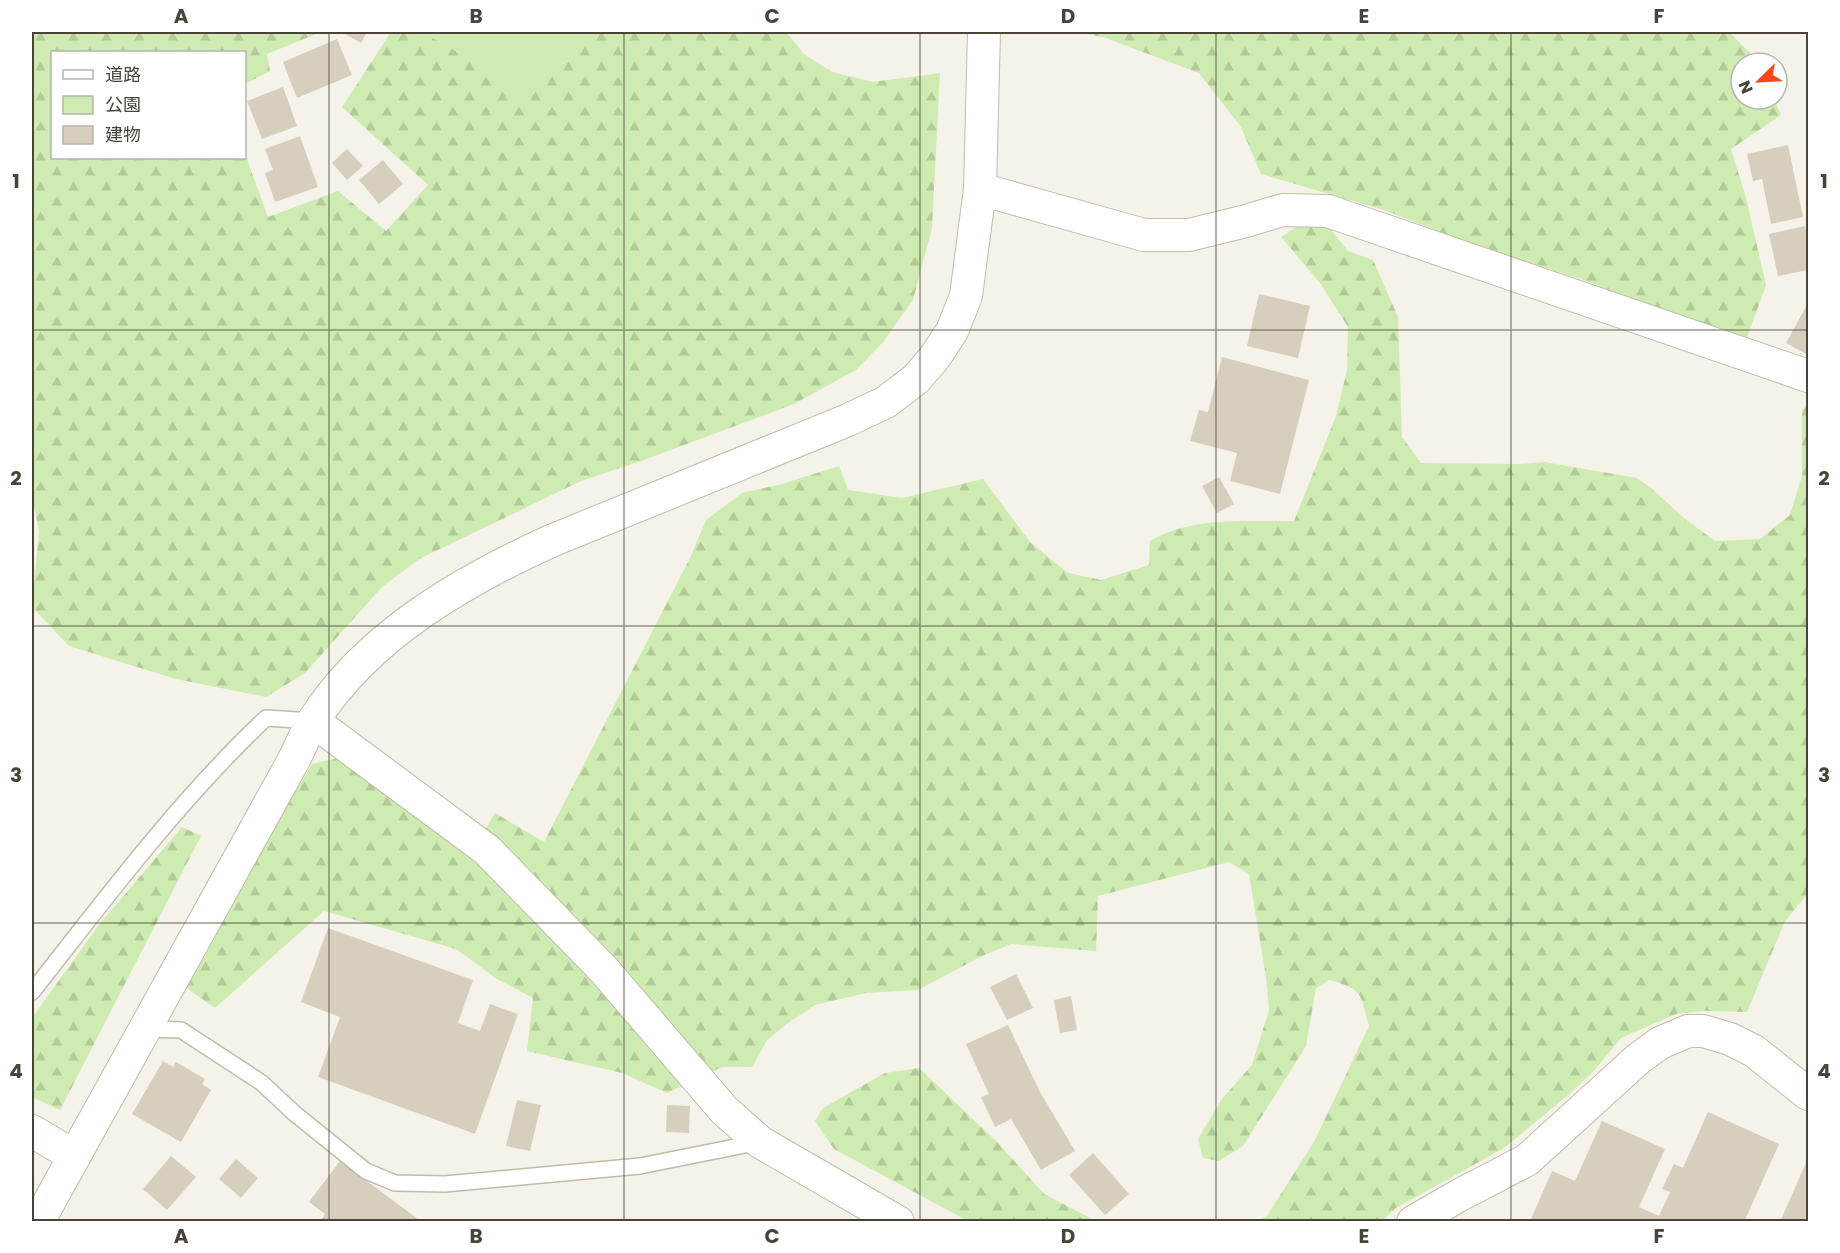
<svg xmlns="http://www.w3.org/2000/svg" width="1840" height="1253" font-family="Poppins,'Noto Sans JP',sans-serif">
<defs>
<pattern id="forest-firs" width="22" height="20" patternUnits="userSpaceOnUse" patternTransform="scale(1.5)"><rect width="22" height="20" fill="#ceebb1"/><path d="M5 1l3.5 6h-7zM16 11l3.5 6h-7z" fill="#b2cb99"/></pattern>
</defs>
<rect width="100%" height="100%" fill="#f5f2e9"/>
<path fill="#ceebb1" d="M 423,32 L 589,32 L 571,59 L 520,89 Z"/>
<g fill="url(#forest-firs)">
<path d="M 32,32 L 321,32 L 267,54 L 270,71 L 245,84 L 244,52 L 52,52 L 52,158 L 244,158 L 245,154 L 268,217 L 338,191 L 386,231 L 428,185 L 342,107 L 391,32 L 423,32 L 520,89 L 571,59 L 589,32 L 786,32 L 804,54 L 832,72 L 873,82 L 940,73 L 932,228 L 913,300 L 883,342 L 856,370 L 794,404 L 641,461 L 581,481 L 419,559 L 382,587 L 305,673 L 266,697 L 176,679 L 69,646 L 32,607 L 39,531 L 32,497 Z"/>
<path d="M 1075,32 L 1729,32 L 1754,57 L 1757,63 L 1741,63 L 1741,99 L 1774,99 L 1781,115 L 1731,149 L 1746,198 L 1766,285 L 1745,343 L 1586,281 L 1456,238 L 1384,210 L 1261,174 L 1241,127 L 1199,73 L 1103,37 Z"/>
<path d="M 1301,224 L 1328,226 L 1348,251 L 1373,260 L 1398,317 L 1402,437 L 1421,463 L 1520,464 L 1544,462 L 1637,478 L 1651,488 L 1685,519 L 1715,541 L 1760,539 L 1790,515 L 1802,476 L 1802,410 L 1808,405 L 1808,893 L 1785,921 L 1747,1012 L 1705,1011 L 1676,1014 L 1621,1038 L 1594,1071 L 1566,1097 L 1504,1148 L 1396,1208 L 1382,1221 L 1257,1221 L 1267,1216 L 1315,1140 L 1369,1026 C 1360,994 1364,989 1329,980 L 1316,988 L 1306,1046 L 1243,1146 L 1219,1161 L 1203,1158 L 1198,1139 L 1222,1099 L 1252,1065 L 1269,1010 L 1266,977 L 1249,874 L 1229,862 L 1098,896 L 1096,951 L 1011,944 L 982,956 L 918,990 L 866,993 L 815,1005 L 788,1023 L 767,1040 L 752,1067 L 722,1067 L 667,1093 L 622,1073 L 527,1051 L 533,998 L 497,979 L 456,949 L 324,911 L 215,1008 L 182,985 L 312,764 L 342,757 L 469,858 L 495,813 L 544,842 L 690,558 L 706,520 L 742,493 L 782,484 L 839,466 L 848,490 L 902,498 L 983,479 L 1030,542 L 1068,573 L 1101,580 L 1149,565 L 1150,541 C 1192,516 1247,522 1294,521 L 1336,416 L 1347,370 L 1348,327 L 1320,283 L 1281,237 Z"/>
<path d="M 182,827 L 201,836 L 60,1110 L 32,1097 L 32,1018 L 98,926 Z"/>
<path d="M 919,1068 L 996,1141 L 1044,1194 L 1096,1221 L 968,1221 L 834,1149 L 815,1121 L 823,1108 L 885,1073 Z"/>
</g>
<g fill="#d7cfbe">
<path d="M 344,32 L 367,32 L 361,43 L 343,33 Z"/>
<path d="M 337,39 L 352,75 L 297,98 L 283,62 Z"/>
<path d="M 283,87 L 297,126 L 262,139 L 247,101 Z"/>
<path d="M 300,136 L 318,187 L 275,202 L 265,173 L 273,170 L 265,149 Z"/>
<path d="M 1788,145 L 1803,217 L 1771,224 L 1762,179 L 1753,181 L 1747,154 Z"/>
<path d="M 347,149 L 363,166 L 347,180 L 332,163 Z"/>
<path d="M 383,160 L 403,184 L 379,204 L 359,180 Z"/>
<path d="M 1805,226 L 1808,243 L 1808,270 L 1778,276 L 1769,234 Z"/>
<path d="M 1259,294 L 1310,306 L 1298,358 L 1247,346 Z"/>
<path d="M 1808,303 L 1808,355 L 1786,343 Z"/>
<path d="M 1222,357 L 1309,380 L 1280,494 L 1230,481 L 1237,453 L 1190,441 L 1199,410 L 1208,412 Z"/>
<path d="M 1219,477 L 1234,504 L 1217,513 L 1202,486 Z"/>
<path d="M 328,928 L 473,980 L 458,1023 L 480,1031 L 490,1004 L 518,1014 L 475,1134 L 318,1077 L 340,1017 L 301,1002 Z"/>
<path d="M 1016,974 L 1033,1008 L 1007,1020 L 990,987 Z"/>
<path d="M 1071,996 L 1077,1030 L 1060,1033 L 1054,1000 Z"/>
<path d="M 1008,1025 L 1040,1092 L 1075,1151 L 1041,1170 L 1011,1119 L 995,1127 L 981,1097 L 989,1094 L 966,1044 Z"/>
<path d="M 163,1061 L 173,1067 L 176,1062 L 205,1079 L 202,1084 L 211,1090 L 181,1142 L 132,1114 Z"/>
<path d="M 517,1100 L 541,1105 L 530,1151 L 506,1146 Z"/>
<path d="M 667,1105 L 690,1106 L 689,1133 L 666,1132 Z"/>
<path d="M 1708,1112 L 1779,1144 L 1744,1222 L 1536,1222 L 1531,1219 L 1552,1171 L 1575,1181 L 1602,1121 L 1665,1149 L 1639,1207 L 1659,1216 L 1670,1192 L 1662,1189 L 1674,1164 L 1683,1168 Z"/>
<path d="M 1093,1153 L 1129,1194 L 1105,1215 L 1069,1175 Z"/>
<path d="M 171,1156 L 196,1177 L 167,1210 L 143,1189 Z"/>
<path d="M 1808,1158 L 1808,1222 L 1780,1222 Z"/>
<path d="M 236,1159 L 258,1178 L 241,1198 L 219,1179 Z"/>
<path d="M 340,1161 L 422,1222 L 320,1222 L 325,1214 L 309,1202 Z"/>
</g>
<g fill="none" stroke-linecap="round" stroke-linejoin="round">
<defs>
<g id="service">
<path d="M 32,992 C 106,898 179,800 266,718 L 313,721"/>
<path d="M 145,1029 L 181,1030 L 262,1083 L 294,1113 L 366,1171 L 395,1183 L 445,1184 L 640,1166 L 760,1142"/>
</g>
<g id="minor">
<path d="M 980,189 L 1144,235 L 1189,235 L 1242,222 L 1283,210 L 1328,211 L 1808,376"/>
<path d="M 313,721 L 487,850 L 604,970 L 724,1110 L 760,1142 L 898,1222"/>
<path d="M 32,1131 L 74,1156"/>
<path d="M 38,1222 L 291,765 C 299,751 305,734 314,720 C 367,636 463,581 551,541 L 848,420 L 886,402 L 916,379 L 935,357 L 952,331 L 966,296 L 980,189 L 984,32"/>
<path d="M 1413,1222 L 1458,1196 L 1527,1160 L 1638,1059 L 1660,1043 L 1688,1031 L 1703,1031 L 1730,1039 L 1754,1051 L 1808,1094"/>
</g>
</defs>
<use href="#service" stroke="#c1bbab" stroke-width="18"/>
<use href="#minor" stroke="#c1bbab" stroke-width="34"/>
<use href="#service" stroke="#fff" stroke-width="15"/>
<use href="#minor" stroke="#fff" stroke-width="32"/>
</g>
<path fill="none" stroke="#4a4337" stroke-width="1.5" stroke-opacity="0.55" d="M 329,32 L 329,1222M 624,32 L 624,1222M 920,32 L 920,1222M 1216,32 L 1216,1222M 1511,32 L 1511,1222M 32,330 L 1808,330M 32,626 L 1808,626M 32,923 L 1808,923"/>
<rect width="1840" height="1253" fill="none" stroke="#ffffff" stroke-width="66"/>
<rect x="51" y="51" width="195" height="108" fill="#ffffff" stroke="#b7b4af" stroke-width="1.5"/>
<rect x="63" y="70" width="30" height="9" fill="#ffffff" stroke="#b7b4af" stroke-width="1.5"/>
<text x="105" y="81" font-size="18" fill="#4a4337">道路</text>
<rect x="63" y="96" width="30" height="18" fill="#ceebb1" stroke="#b7b4af" stroke-width="1.5"/>
<text x="105" y="111" font-size="18" fill="#4a4337">公園</text>
<rect x="63" y="126" width="30" height="18" fill="#d7cfbe" stroke="#b7b4af" stroke-width="1.5"/>
<text x="105" y="141" font-size="18" fill="#4a4337">建物</text>
<g transform="translate(1759 81) rotate(246)"><circle r="28" fill="#ffffff" stroke="#b7b4af" stroke-width="1.5"/>
<path d="M0-4.5L10 22L0 15L-10 22Z" fill="#ff4616"/>
<text y="-9" font-size="16" font-weight="bold" text-anchor="middle" fill="#4a4337">N</text>
</g>
<rect x="33" y="33" width="1774" height="1187" fill="none" stroke="#4a4337" stroke-width="2"/>
<g font-size="20" text-anchor="middle" font-weight="bold" fill="#4a4337">
<text x="181" y="23">A</text>
<text x="476" y="23">B</text>
<text x="772" y="23">C</text>
<text x="1068" y="23">D</text>
<text x="1364" y="23">E</text>
<text x="1659" y="23">F</text>
<text x="16" y="188">1</text>
<text x="1824" y="188">1</text>
<text x="16" y="485">2</text>
<text x="1824" y="485">2</text>
<text x="16" y="782">3</text>
<text x="1824" y="782">3</text>
<text x="16" y="1078">4</text>
<text x="1824" y="1078">4</text>
<text x="181" y="1243">A</text>
<text x="476" y="1243">B</text>
<text x="772" y="1243">C</text>
<text x="1068" y="1243">D</text>
<text x="1364" y="1243">E</text>
<text x="1659" y="1243">F</text>
</g>
</svg>
